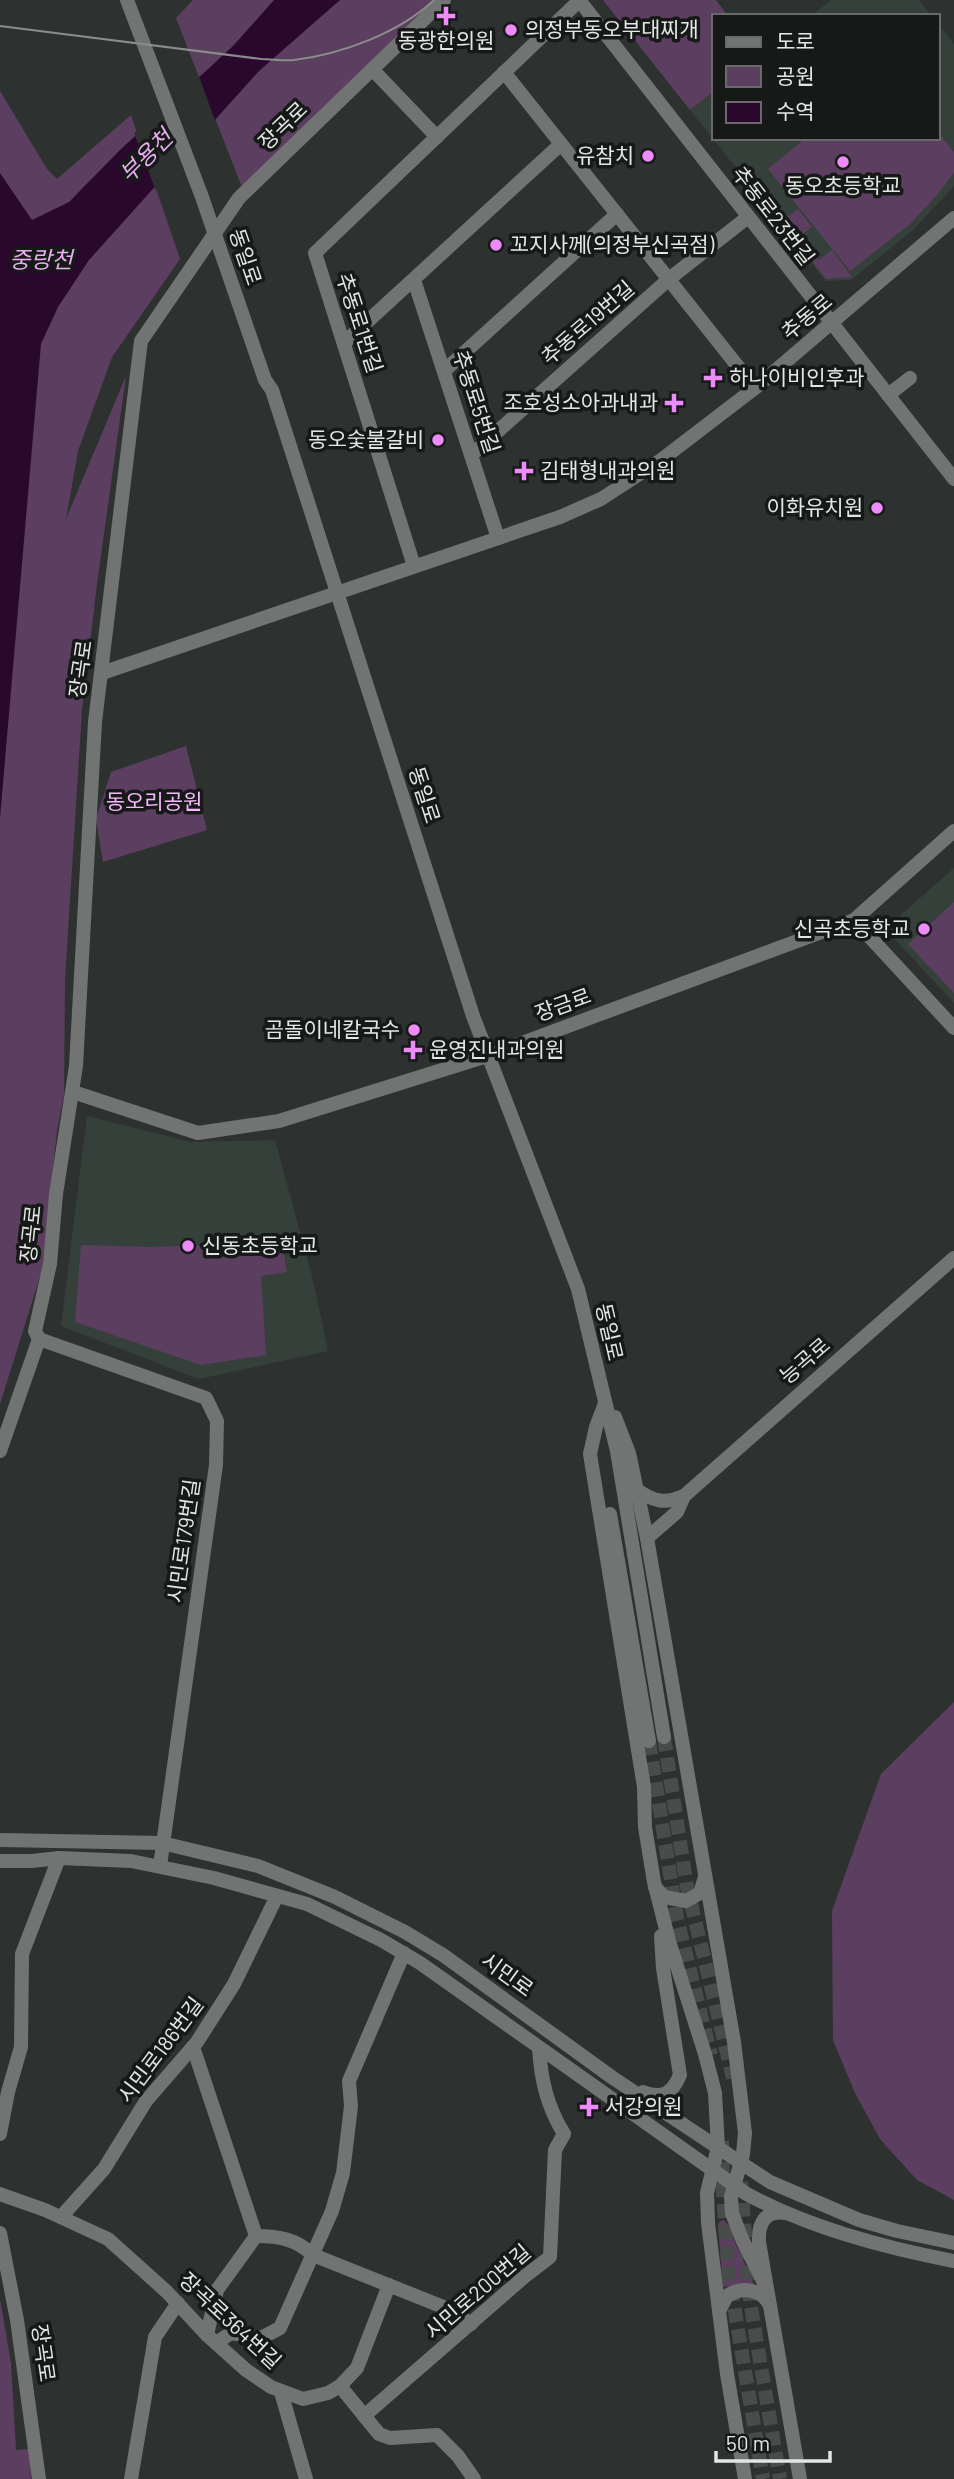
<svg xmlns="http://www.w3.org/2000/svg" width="954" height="2479" font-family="Barlow,'Noto Sans KR',sans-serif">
<rect width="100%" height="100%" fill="#2d3230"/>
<g fill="#35403a">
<path d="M 831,0 L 919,0 L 932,16 L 811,16 Z"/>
<path d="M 938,24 L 954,44 L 954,186 L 913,230 L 851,280 L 826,281 L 690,110 L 714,91 L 714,138 L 938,138 Z"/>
<path d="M 954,868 L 954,1003 L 892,936 L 894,921 Z"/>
<path d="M 87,1116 L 191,1142 L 275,1140 L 312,1276 L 328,1351 L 199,1379 L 61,1326 Z"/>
</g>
<g fill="#5c3f60">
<path d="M 193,0 L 446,0 L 245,195 L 176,18 Z"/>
<path d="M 603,0 L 716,0 L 728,16 L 714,16 L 714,91 L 690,110 Z"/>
<path d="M 0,91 L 47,169 L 57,179 L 131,115 L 180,259 L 112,357 L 78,451 L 66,519 L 126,376 L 97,584 L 82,710 L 65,979 L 64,1095 L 57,1130 L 43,1267 L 0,1404 Z"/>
<path d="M 938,132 L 954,152 L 954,173 L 937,195 L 909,225 L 850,271 L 768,169 L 806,138 L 938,138 Z"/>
<path d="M 798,209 L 812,227 L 800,236 L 819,260 L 832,250 L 852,277 L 826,279 L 781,222 Z"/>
<path d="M 186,746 L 207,830 L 103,862 L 96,819 L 111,772 Z"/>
<path d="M 954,902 L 954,993 L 908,944 Z"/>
<path d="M 282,1242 L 287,1272 L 261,1276 L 266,1355 L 201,1365 L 75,1322 L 81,1245 L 152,1247 Z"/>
<path d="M 954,1702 L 954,2200 L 917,2180 L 880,2139 L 855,2093 L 833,2040 L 832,1911 L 881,1774 Z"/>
<path d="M 722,2220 L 726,2222 L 754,2284 L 725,2287 L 723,2286 L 718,2224 Z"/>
<path d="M 0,2299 L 11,2363 L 16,2450 L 29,2449 L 31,2479 L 0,2479 Z"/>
</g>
<path fill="#2a082e" d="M 274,0 L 340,0 L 259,71 L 89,260 L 58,307 L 41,344 L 0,818 L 0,173 L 32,220 L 69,202 L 120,150 L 233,46 Z"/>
<path fill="#2d3230" d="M 198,74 L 216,123 L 156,191 L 134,133 Z"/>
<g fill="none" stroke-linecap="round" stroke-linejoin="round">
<g stroke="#484d4b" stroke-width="14" stroke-dasharray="14 7" stroke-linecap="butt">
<path d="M 664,1737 L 687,1887 L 733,2078"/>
<path d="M 649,1741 L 677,1918 L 711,2055"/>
<path d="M 722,2141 L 723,2192 L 729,2276 L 763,2479"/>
<path d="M 741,2182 L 750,2301 L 780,2479"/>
</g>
<g stroke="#717472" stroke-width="14">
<path d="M 579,0 L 954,479"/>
<path d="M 372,69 L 437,137"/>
<path d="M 504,72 L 755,388"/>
<path d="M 414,280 L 498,538"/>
<path d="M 344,343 L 561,144"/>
<path d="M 444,371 L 617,214"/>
<path d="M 888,395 L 910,378"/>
<path d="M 471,455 L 669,279 L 748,217"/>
<path d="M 414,566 L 315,253 L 579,1"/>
<path d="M 102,673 L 560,517 L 601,499 L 661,460 L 755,388 L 954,218"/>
<path d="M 854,920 L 954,1028"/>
<path d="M 73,1092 L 198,1133 L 279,1121 L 487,1056 L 854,920 L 954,831"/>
<path d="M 39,1339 L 206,1398 L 217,1421 L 216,1465 L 160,1866"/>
<path d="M 0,1451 L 39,1339 L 35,1331 L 50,1264 L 56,1194 L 76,1066 L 95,722 L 141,341 L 239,198 L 444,0"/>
<path d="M 684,1496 L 954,1258"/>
<path d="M 193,2047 L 256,2236 L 217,2290 L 207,2335"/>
<path d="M 0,2134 L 8,2092 L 21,2047 L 22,1954 L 59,1858"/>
<path d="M 0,2194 L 45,2210 L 108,2239 L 167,2292 L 207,2335 L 246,2370 L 271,2387 L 303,2399 L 328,2393 L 340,2386 L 357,2368 L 389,2285"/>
<path d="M 61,2217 L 104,2169 L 146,2101 L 197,2042 L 234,1984 L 277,1896"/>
<path d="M 0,2233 L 17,2320 L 39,2479"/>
<path d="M 256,2236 C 279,2236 296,2239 313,2255 L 446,2308 L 471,2324"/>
<path d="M 216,2343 L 231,2333 L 261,2338 L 280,2328 L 332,2211 L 343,2173 L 351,2106 L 349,2081 L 404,1953"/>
<path d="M 340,2386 L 379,2434 L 390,2438 L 437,2435 L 458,2456 L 474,2479"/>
<path d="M 281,2392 L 306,2479"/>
<path d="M 364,2416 L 524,2277 L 550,2257 L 555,2150 L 564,2134 C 547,2106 541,2080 539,2048"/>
<path d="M 131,2479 L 155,2337 L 178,2303"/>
</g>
<g stroke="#717472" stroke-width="14">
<path d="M 127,0 L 202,197 L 265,380 L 272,390 L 473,1016 L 578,1289 L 617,1451 L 664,1737"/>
<path d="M 604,1406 L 596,1427 L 590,1454 L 644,1787 L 645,1827 L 654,1882 L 669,1941 L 705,2054 L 715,2093 L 718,2147 L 707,2193 L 708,2223 L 727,2374 L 745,2479"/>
<path d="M 615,1417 L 629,1453 L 647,1538 L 734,2042 L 745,2133 L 743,2154 L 731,2197 L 732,2213 L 742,2239 L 767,2289"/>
<path d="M 637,1490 C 655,1502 665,1504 684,1496"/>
<path d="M 610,1514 L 649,1741"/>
<path d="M 647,1538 L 677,1512 L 684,1496"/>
<path d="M 0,1840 L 162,1843 L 258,1866 L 335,1897 L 405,1932 L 443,1955 L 613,2078 L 770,2182 L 859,2220 L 897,2231 L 954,2243"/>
<path d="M 0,1861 L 32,1861 L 59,1858 L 131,1861 L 214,1878 L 307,1904 L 381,1940 L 420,1963 L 745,2193 C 807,2227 885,2248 954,2261"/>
<path d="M 655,1887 L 664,1897 L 686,1901 L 700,1893 L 705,1877"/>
<path d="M 643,2092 C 662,2099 672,2094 680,2075 L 663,1968 L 661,1936"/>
<path d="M 786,2213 C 765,2210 758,2223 759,2242 L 800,2479"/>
<path d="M 719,2311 L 727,2296 C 742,2286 761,2289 769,2304"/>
</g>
<path stroke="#898d8b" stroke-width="2" d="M 0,26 L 261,59 C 272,59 283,61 294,60 C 342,54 399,33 434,0"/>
</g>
<g fill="#ed8cf9" stroke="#171918" stroke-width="2.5">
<path d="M442.5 5.5h7v7h7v7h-7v7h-7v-7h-7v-7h7z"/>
<circle cx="511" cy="30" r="7"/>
<circle cx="648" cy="156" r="7"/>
<circle cx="843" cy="162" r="7"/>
<circle cx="496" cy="245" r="7"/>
<path d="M709.5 367.5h7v7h7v7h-7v7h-7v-7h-7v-7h7z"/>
<path d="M670.5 392.5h7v7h7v7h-7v7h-7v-7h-7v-7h7z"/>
<circle cx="438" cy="440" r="7"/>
<path d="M520.5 460.5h7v7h7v7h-7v7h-7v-7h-7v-7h7z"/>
<circle cx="877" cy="508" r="7"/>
<circle cx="924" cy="929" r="7"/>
<circle cx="414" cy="1030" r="7"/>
<path d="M409.5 1039.5h7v7h7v7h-7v7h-7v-7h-7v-7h7z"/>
<circle cx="188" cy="1246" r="7"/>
<path d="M585.5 2096.5h7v7h7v7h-7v7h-7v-7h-7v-7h7z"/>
</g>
<g text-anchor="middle" stroke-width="7" stroke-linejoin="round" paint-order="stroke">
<g font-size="21" fill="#e2e6e4" stroke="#171918" text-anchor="start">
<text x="525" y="37">의정부동오부대찌개</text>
<text x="446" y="48" text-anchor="middle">동광한의원</text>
<text x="634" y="163" text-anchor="end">유참치</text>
<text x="843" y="193" text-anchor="middle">동오초등학교</text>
<text x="510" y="252">꼬지사께(의정부신곡점)</text>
<text x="729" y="385">하나이비인후과</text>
<text x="658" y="410" text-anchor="end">조호성소아과내과</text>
<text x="424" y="447" text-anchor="end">동오숯불갈비</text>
<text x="540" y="478">김태형내과의원</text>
<text x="863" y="515" text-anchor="end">이화유치원</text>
<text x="910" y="936" text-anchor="end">신곡초등학교</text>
<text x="400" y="1037" text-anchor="end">곰돌이네칼국수</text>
<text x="429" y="1057">윤영진내과의원</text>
<text x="202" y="1253">신동초등학교</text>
<text x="605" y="2114">서강의원</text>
</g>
<g font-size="21" fill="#e2e6e4" stroke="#171918">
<text transform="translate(283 126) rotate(-44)" y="7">장곡로</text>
<text transform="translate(773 216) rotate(52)" y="7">추동로23번길</text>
<text transform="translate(245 257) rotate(71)" y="7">동일로</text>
<text transform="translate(807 317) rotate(-40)" y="7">추동로</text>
<text transform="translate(359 323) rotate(72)" y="7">추동로1번길</text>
<text transform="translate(588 323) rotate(-41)" y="7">추동로19번길</text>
<text transform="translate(476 402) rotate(72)" y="7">추동로5번길</text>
<text transform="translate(81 669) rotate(-82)" y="7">장곡로</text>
<text transform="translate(424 795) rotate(72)" y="7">동일로</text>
<text transform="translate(563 1005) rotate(-20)" y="7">장금로</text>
<text transform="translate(31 1234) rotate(-84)" y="7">장곡로</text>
<text transform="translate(609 1332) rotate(77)" y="7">동일로</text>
<text transform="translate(805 1361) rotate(-41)" y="7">능곡로</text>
<text transform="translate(184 1541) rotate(-82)" y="7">시민로179번길</text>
<text transform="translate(507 1975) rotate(36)" y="7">시민로</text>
<text transform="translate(161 2050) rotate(-53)" y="7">시민로186번길</text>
<text transform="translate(478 2292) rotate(-41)" y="7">시민로200번길</text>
<text transform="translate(230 2321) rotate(43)" y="7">장곡로364번길</text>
<text transform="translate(43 2353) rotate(82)" y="7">장곡로</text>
</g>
<g font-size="21" fill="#f4b9fb" stroke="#171918">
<text x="154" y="809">동오리공원</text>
</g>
<g font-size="23" font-style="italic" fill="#e8adef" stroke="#171918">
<text transform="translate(146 156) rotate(-45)" y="8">부용천</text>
<text x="41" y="268">중랑천</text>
</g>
</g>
<rect x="712" y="14" width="228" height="126" fill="#171918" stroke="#686b6a" stroke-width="2"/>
<rect x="726" y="37" width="35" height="10" fill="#717472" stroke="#686b6a" stroke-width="2"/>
<text x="776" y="49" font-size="21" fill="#e2e6e4">도로</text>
<rect x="726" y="66" width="35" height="21" fill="#5c3f60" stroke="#686b6a" stroke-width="2"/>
<text x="776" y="84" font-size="21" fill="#e2e6e4">공원</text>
<rect x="726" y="102" width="35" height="21" fill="#2a082e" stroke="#686b6a" stroke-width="2"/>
<text x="776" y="119" font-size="21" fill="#e2e6e4">수역</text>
<path d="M716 2451v10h114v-10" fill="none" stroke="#e2e6e4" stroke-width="3.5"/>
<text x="726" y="2451" font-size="21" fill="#e2e6e4" stroke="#171918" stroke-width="5" paint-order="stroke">50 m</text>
</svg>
